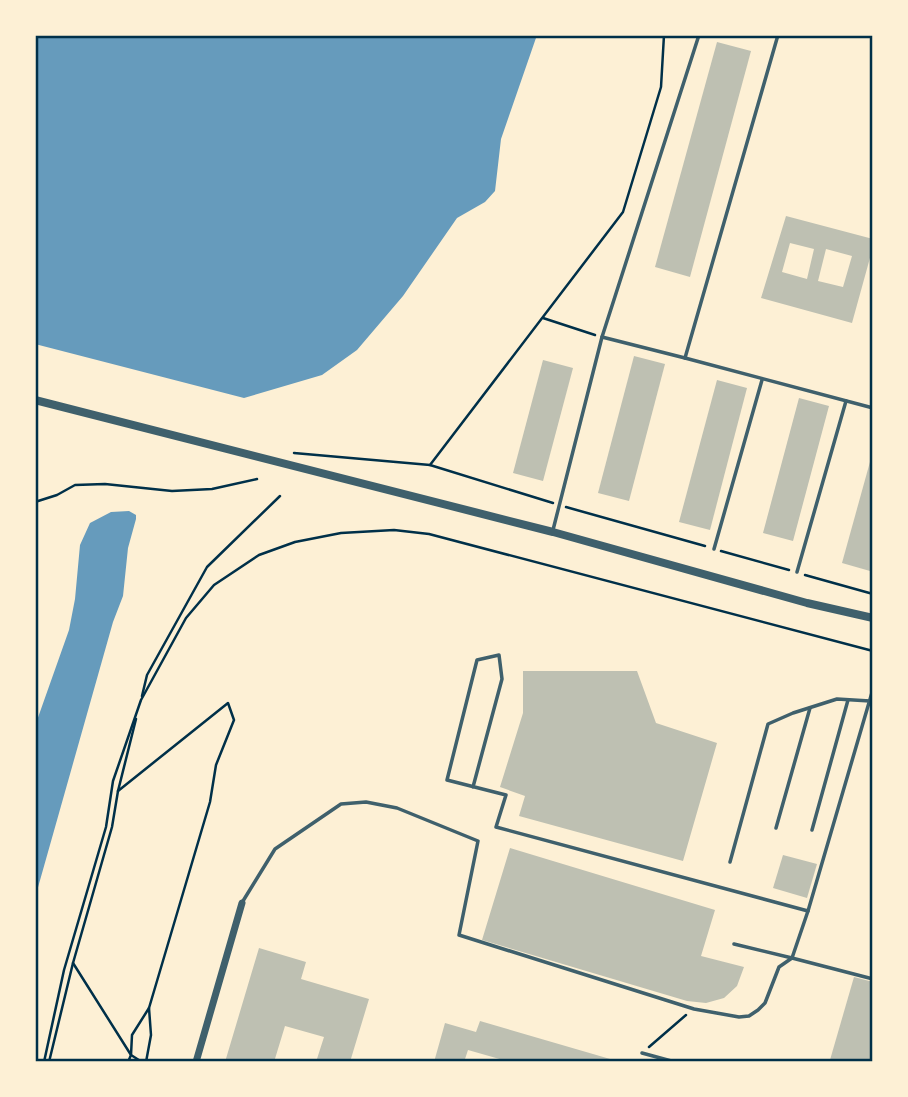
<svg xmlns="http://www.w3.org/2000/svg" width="908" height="1097" font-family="'Open Sans',sans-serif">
<rect width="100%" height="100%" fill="#fdf0d5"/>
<g fill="#669bbc">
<path d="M 35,35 L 537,35 L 501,139 L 495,191 L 485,202 L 457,218 L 403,296 L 357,350 L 322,375 L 244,398 L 35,344 Z"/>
<path d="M 129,511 L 136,515 L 136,519 L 128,548 L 123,596 L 113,622 L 35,898 L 35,726 L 69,630 L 75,599 L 80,545 L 90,523 L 111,512 Z"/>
</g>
<g fill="#bec0b2" fill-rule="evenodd">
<path d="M 717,42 L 751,51 L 690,277 L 655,267 Z"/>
<path d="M 786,216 L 873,239 L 873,247 L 852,323 L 761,298 ZM 790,243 L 814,249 L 807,279 L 782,272 ZM 826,249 L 852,256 L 843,287 L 818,281 Z"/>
<path d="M 634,356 L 665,364 L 629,501 L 598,493 Z"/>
<path d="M 543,360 L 573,368 L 543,481 L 513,473 Z"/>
<path d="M 717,380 L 747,388 L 710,530 L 679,522 Z"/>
<path d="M 799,398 L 829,406 L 793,541 L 763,533 Z"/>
<path d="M 873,451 L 873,559 L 870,571 L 842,563 Z"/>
<path d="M 523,671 L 637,671 L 656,723 L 717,743 L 683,861 L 519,816 L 525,796 L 500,787 L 523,713 Z"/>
<path d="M 510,848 L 715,910 L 701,956 L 744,967 L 737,986 L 724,998 L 706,1003 L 687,1001 L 482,940 Z"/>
<path d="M 783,855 L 817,864 L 807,898 L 773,888 Z"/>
<path d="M 259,948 L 306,962 L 301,979 L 369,999 L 350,1062 L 316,1062 L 324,1037 L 285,1026 L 274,1062 L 225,1062 Z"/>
<path d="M 854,977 L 873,982 L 873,1062 L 830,1060 Z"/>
<path d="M 480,1021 L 617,1061 L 617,1062 L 510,1062 L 468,1050 L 464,1062 L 434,1062 L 445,1023 L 476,1032 Z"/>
</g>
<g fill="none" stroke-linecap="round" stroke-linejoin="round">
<g stroke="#003049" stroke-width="2.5">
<path d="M 543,318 L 595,335"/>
<path d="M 294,453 L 430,465 L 553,503"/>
<path d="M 430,465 L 623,212 L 661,87 L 664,35"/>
<path d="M 35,502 L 57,495 L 75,485 L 105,484 L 172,491 L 212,489 L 257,479"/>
<path d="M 566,507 L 705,546"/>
<path d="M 721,551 L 789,570"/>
<path d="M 805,575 L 873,594"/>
<path d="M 142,696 L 147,675 L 207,567 L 280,496"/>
<path d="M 118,791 L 228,703 L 234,720 L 216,765 L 210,802 L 149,1008 L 132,1035 L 131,1055 L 142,1062"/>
<path d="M 73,963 L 131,1055 L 128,1062"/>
<path d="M 649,1047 L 686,1015"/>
<path d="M 44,1062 L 64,970 L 106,827 L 113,781 L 141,700 L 186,618 L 214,585 L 259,555 L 295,542 L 341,533 L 394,530 L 429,534 L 873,651"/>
<path d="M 49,1062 L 73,963 L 112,827 L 118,791 L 136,719"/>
<path d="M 146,1062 L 151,1035 L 149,1008"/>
</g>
<g stroke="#3f606c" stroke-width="3.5">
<path d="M 778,35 L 685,358 L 873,408"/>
<path d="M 602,337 L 685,358"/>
<path d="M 553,530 L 602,337 L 699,35"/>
<path d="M 714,549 L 762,380"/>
<path d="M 797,572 L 846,401"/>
<path d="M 473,787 L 502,679 L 499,655 L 477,660 L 447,780 L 506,795 L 496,827 L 808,911 L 873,689"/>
<path d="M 776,828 L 810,708"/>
<path d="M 812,830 L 848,700"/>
<path d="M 730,862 L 768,724 L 793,713 L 837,699 L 870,701"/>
<path d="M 243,901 L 275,849 L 341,804 L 366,802 L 397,808 L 478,841 L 459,935 L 694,1009 L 739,1017 L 749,1016 L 758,1010 L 765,1003 L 779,967 L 792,958 L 873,979"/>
<path d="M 734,944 L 792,958 L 808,911"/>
<path d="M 642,1053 L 675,1062"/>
</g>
<path stroke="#3f606c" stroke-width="7" d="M 196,1062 L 242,903"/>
<path stroke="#3f606c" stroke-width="8" d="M 35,400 L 553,532 L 807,603 L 873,618"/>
</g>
<rect width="908" height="1097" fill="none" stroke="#fdf0d5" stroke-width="74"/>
<rect x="37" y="37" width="834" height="1023" fill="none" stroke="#003049" stroke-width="2.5"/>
</svg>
